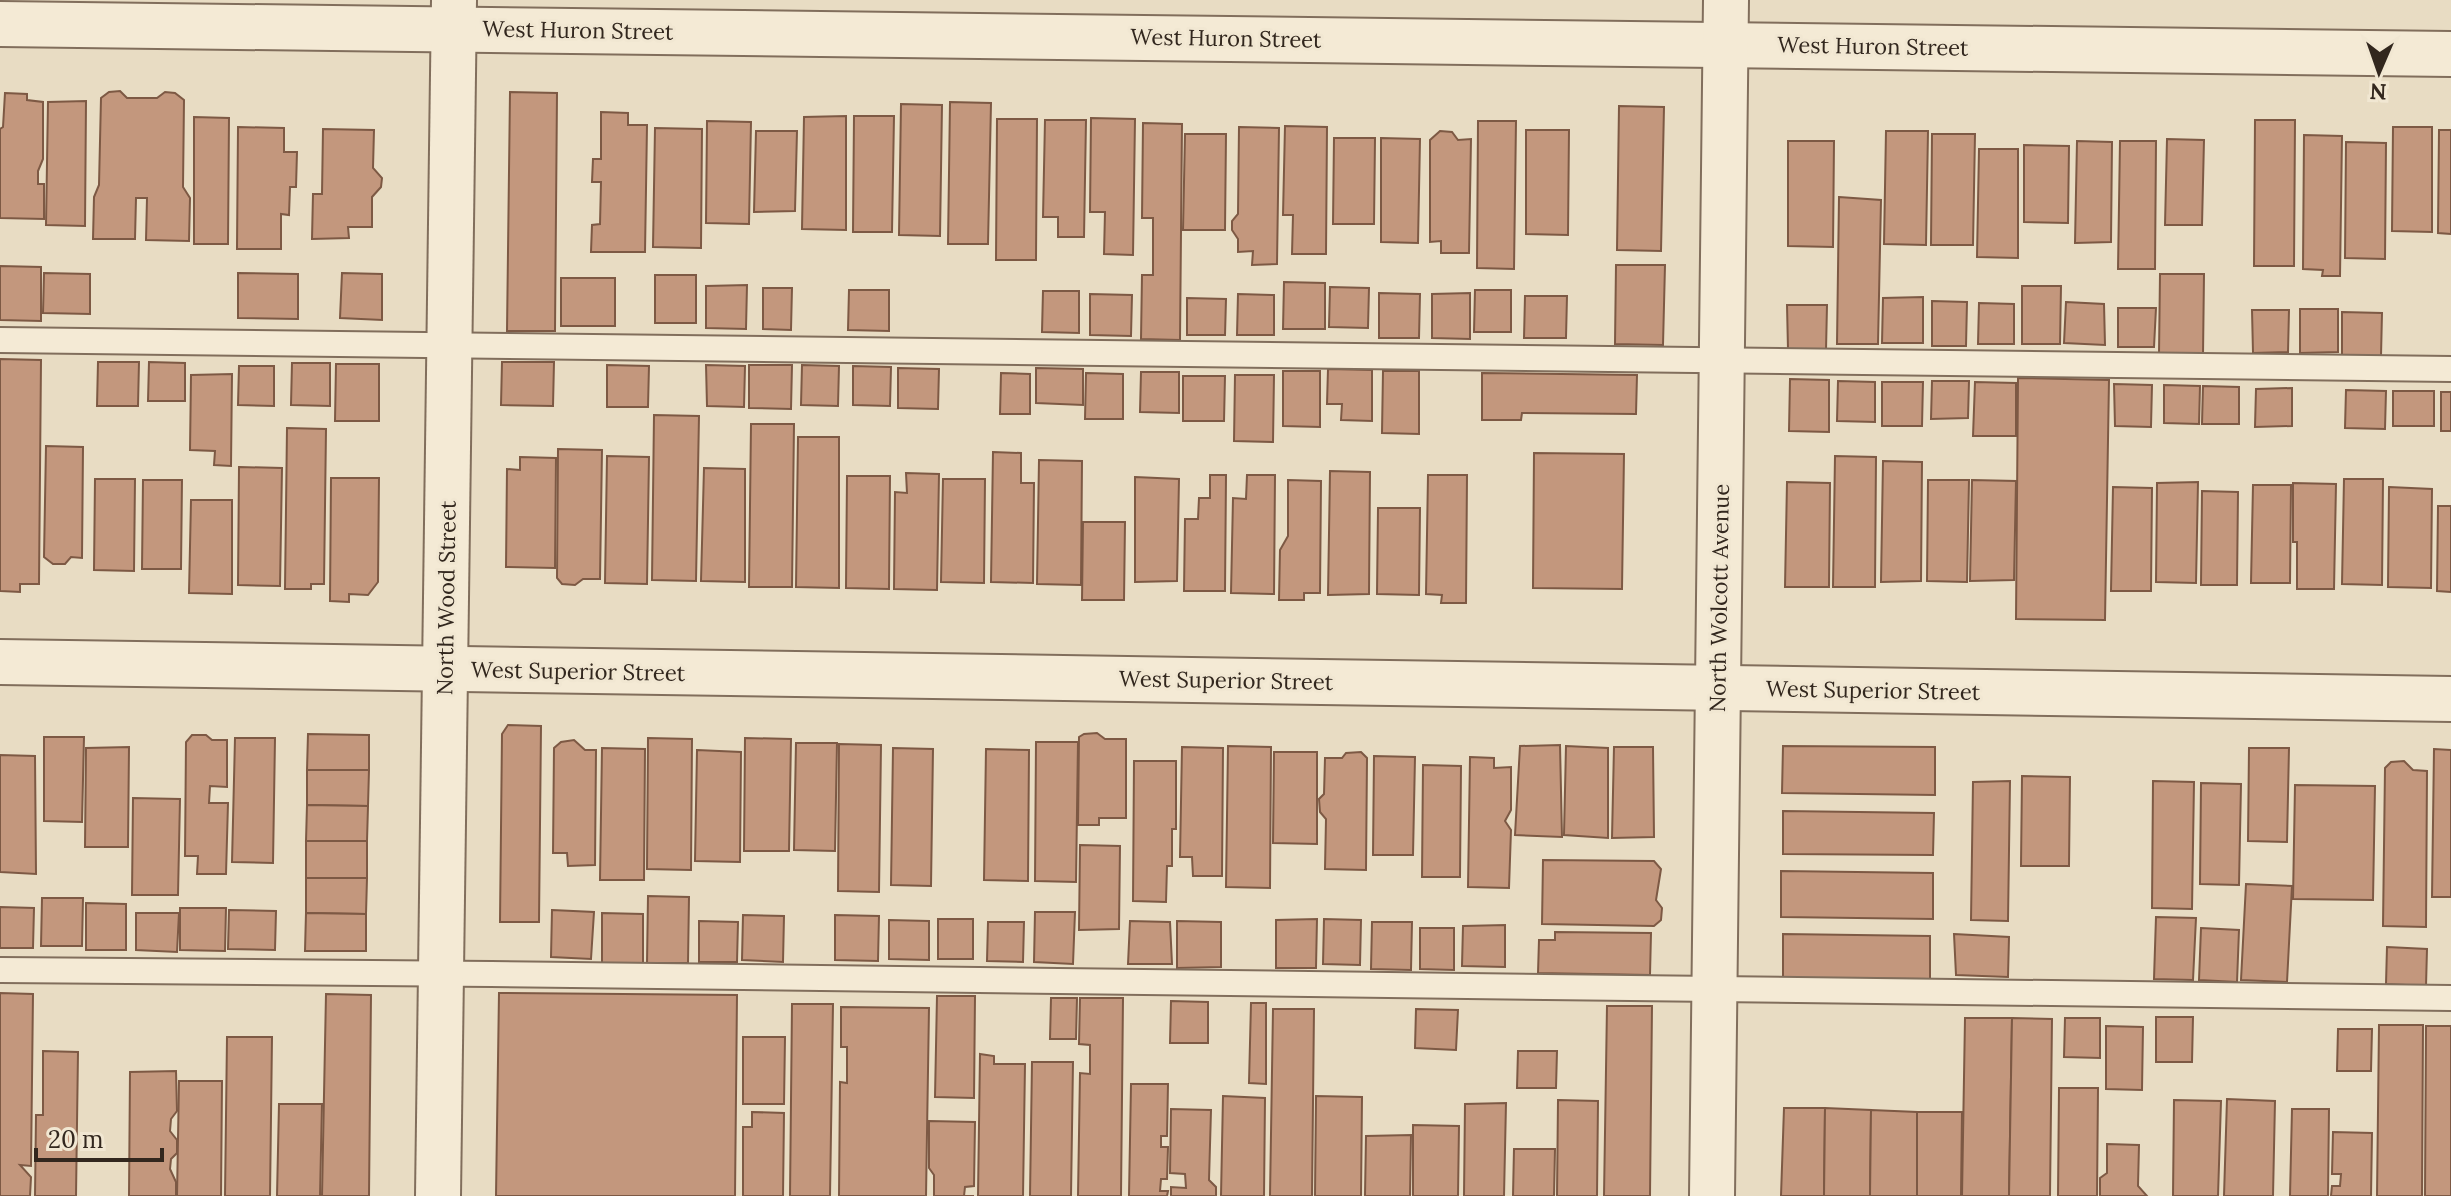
<svg xmlns="http://www.w3.org/2000/svg" width="2451" height="1196" font-family="Lora,serif">
<rect width="100%" height="100%" fill="#e8dcc3"/>
<g fill="#c3977d" stroke="#7d5944" stroke-width="2">
<path d="M 120,91 L 127,98 L 157,98 L 165,92 L 175,93 L 184,100 L 183,187 L 190,198 L 189,241 L 146,240 L 147,198 L 136,198 L 135,239 L 93,239 L 94,197 L 99,185 L 101,98 L 109,92 Z"/>
<path d="M 510,92 L 557,93 L 555,331 L 507,331 Z"/>
<path d="M 5,93 L 27,94 L 27,100 L 43,102 L 43,159 L 38,171 L 38,184 L 44,184 L 44,219 L 0,218 L 0,129 L 3,127 Z"/>
<path d="M 86,101 L 85,226 L 46,225 L 48,102 Z"/>
<path d="M 950,102 L 991,103 L 988,244 L 948,244 Z"/>
<path d="M 901,104 L 942,105 L 940,236 L 899,235 Z"/>
<path d="M 1619,106 L 1664,107 L 1661,251 L 1617,250 Z"/>
<path d="M 601,112 L 628,113 L 628,125 L 647,125 L 645,252 L 591,252 L 592,225 L 600,224 L 601,182 L 592,182 L 593,159 L 601,159 Z"/>
<path d="M 846,116 L 846,230 L 802,229 L 804,117 Z"/>
<path d="M 854,116 L 894,116 L 892,232 L 853,232 Z"/>
<path d="M 194,117 L 229,118 L 228,244 L 194,244 Z"/>
<path d="M 1091,118 L 1135,119 L 1133,255 L 1104,254 L 1105,212 L 1090,212 Z"/>
<path d="M 997,119 L 1037,119 L 1036,260 L 996,260 Z"/>
<path d="M 1045,120 L 1086,120 L 1084,237 L 1058,237 L 1058,217 L 1043,217 Z"/>
<path d="M 2255,120 L 2295,120 L 2294,266 L 2254,266 Z"/>
<path d="M 707,121 L 751,122 L 749,224 L 706,223 Z"/>
<path d="M 1478,121 L 1516,121 L 1514,269 L 1477,268 Z"/>
<path d="M 1143,123 L 1182,124 L 1180,340 L 1141,339 L 1142,275 L 1153,275 L 1153,218 L 1142,218 Z"/>
<path d="M 1285,126 L 1327,127 L 1326,254 L 1292,254 L 1293,215 L 1283,215 Z"/>
<path d="M 238,127 L 284,128 L 284,152 L 297,152 L 296,187 L 290,187 L 289,215 L 281,214 L 281,249 L 237,249 Z"/>
<path d="M 1239,127 L 1279,128 L 1277,264 L 1252,265 L 1253,251 L 1238,252 L 1238,239 L 1232,230 L 1232,221 L 1238,214 Z"/>
<path d="M 2393,127 L 2432,127 L 2432,232 L 2392,231 Z"/>
<path d="M 655,128 L 702,129 L 701,248 L 653,247 Z"/>
<path d="M 323,129 L 374,130 L 373,168 L 382,178 L 381,187 L 372,197 L 372,227 L 348,227 L 349,238 L 312,239 L 313,194 L 322,194 Z"/>
<path d="M 1526,130 L 1569,130 L 1568,235 L 1526,234 Z"/>
<path d="M 2439,130 L 2451,130 L 2451,234 L 2438,233 Z"/>
<path d="M 756,131 L 797,131 L 795,211 L 754,212 Z"/>
<path d="M 1440,131 L 1452,132 L 1458,140 L 1471,139 L 1469,253 L 1441,253 L 1441,241 L 1430,242 L 1430,140 Z"/>
<path d="M 1886,131 L 1928,131 L 1926,245 L 1884,244 Z"/>
<path d="M 1185,134 L 1226,134 L 1225,230 L 1183,230 Z"/>
<path d="M 1932,134 L 1975,134 L 1973,245 L 1931,245 Z"/>
<path d="M 2304,135 L 2342,136 L 2340,276 L 2322,276 L 2323,270 L 2303,269 Z"/>
<path d="M 1334,138 L 1375,138 L 1374,224 L 1333,224 Z"/>
<path d="M 1381,138 L 1420,139 L 1418,243 L 1381,242 Z"/>
<path d="M 2167,139 L 2204,140 L 2202,225 L 2165,225 Z"/>
<path d="M 1788,141 L 1834,141 L 1833,247 L 1788,246 Z"/>
<path d="M 2077,141 L 2112,142 L 2111,242 L 2075,243 Z"/>
<path d="M 2120,141 L 2156,141 L 2155,269 L 2118,269 Z"/>
<path d="M 2346,142 L 2386,143 L 2385,259 L 2345,258 Z"/>
<path d="M 2024,145 L 2069,146 L 2068,223 L 2024,222 Z"/>
<path d="M 1979,149 L 2018,149 L 2018,258 L 1977,257 Z"/>
<path d="M 1839,197 L 1881,200 L 1878,344 L 1837,344 Z"/>
<path d="M 1616,265 L 1665,265 L 1663,345 L 1615,344 Z"/>
<path d="M 0,266 L 41,267 L 41,321 L 0,320 Z"/>
<path d="M 44,273 L 90,274 L 90,314 L 43,313 Z"/>
<path d="M 238,273 L 298,274 L 298,319 L 238,318 Z"/>
<path d="M 342,273 L 382,274 L 382,320 L 340,318 Z"/>
<path d="M 2160,274 L 2204,274 L 2203,355 L 2159,354 Z"/>
<rect x="655" y="275" width="41" height="48"/>
<rect x="561" y="278" width="54" height="48"/>
<path d="M 1284,282 L 1325,283 L 1325,329 L 1283,329 Z"/>
<path d="M 747,285 L 746,329 L 706,328 L 706,286 Z"/>
<path d="M 2022,286 L 2061,286 L 2060,344 L 2022,344 Z"/>
<path d="M 1330,287 L 1369,288 L 1368,328 L 1329,327 Z"/>
<path d="M 763,288 L 792,288 L 791,330 L 763,329 Z"/>
<path d="M 849,290 L 889,290 L 889,331 L 848,330 Z"/>
<path d="M 1475,290 L 1511,290 L 1511,332 L 1474,332 Z"/>
<path d="M 1043,291 L 1079,291 L 1079,333 L 1042,332 Z"/>
<path d="M 1379,293 L 1420,294 L 1419,338 L 1379,338 Z"/>
<path d="M 1470,293 L 1470,339 L 1432,338 L 1432,294 Z"/>
<path d="M 1090,294 L 1132,295 L 1131,336 L 1090,335 Z"/>
<path d="M 1238,294 L 1274,295 L 1274,335 L 1237,335 Z"/>
<path d="M 1525,296 L 1567,296 L 1566,338 L 1524,338 Z"/>
<path d="M 1923,297 L 1923,343 L 1882,343 L 1883,298 Z"/>
<path d="M 1187,298 L 1226,299 L 1225,335 L 1187,335 Z"/>
<path d="M 1932,301 L 1967,302 L 1966,346 L 1932,346 Z"/>
<path d="M 2066,302 L 2104,304 L 2105,345 L 2064,343 Z"/>
<path d="M 1979,303 L 2014,304 L 2014,344 L 1978,344 Z"/>
<path d="M 1787,305 L 1827,305 L 1826,350 L 1788,349 Z"/>
<path d="M 2118,308 L 2156,308 L 2154,347 L 2118,347 Z"/>
<path d="M 2300,309 L 2338,309 L 2338,352 L 2300,353 Z"/>
<path d="M 2252,310 L 2289,310 L 2288,352 L 2253,353 Z"/>
<path d="M 2342,312 L 2382,313 L 2381,356 L 2342,356 Z"/>
<path d="M 0,359 L 41,360 L 39,584 L 20,584 L 20,592 L 0,591 Z"/>
<path d="M 98,362 L 139,362 L 138,406 L 97,406 Z"/>
<path d="M 149,362 L 185,363 L 185,401 L 148,401 Z"/>
<path d="M 502,362 L 554,362 L 553,406 L 501,405 Z"/>
<path d="M 292,363 L 330,363 L 330,406 L 291,405 Z"/>
<path d="M 336,364 L 379,364 L 379,421 L 335,421 Z"/>
<path d="M 607,365 L 649,366 L 648,407 L 607,407 Z"/>
<path d="M 706,365 L 745,366 L 744,407 L 707,406 Z"/>
<path d="M 749,365 L 792,365 L 791,409 L 749,408 Z"/>
<path d="M 802,365 L 839,366 L 838,406 L 801,405 Z"/>
<path d="M 239,366 L 274,366 L 274,406 L 238,405 Z"/>
<path d="M 853,366 L 891,367 L 890,406 L 853,405 Z"/>
<path d="M 898,368 L 939,369 L 938,409 L 898,408 Z"/>
<path d="M 1036,368 L 1083,369 L 1083,405 L 1036,403 Z"/>
<path d="M 1328,369 L 1372,370 L 1372,421 L 1341,420 L 1342,404 L 1327,404 Z"/>
<path d="M 1283,371 L 1320,371 L 1320,427 L 1283,426 Z"/>
<path d="M 1383,371 L 1419,371 L 1419,434 L 1382,433 Z"/>
<path d="M 1141,372 L 1179,372 L 1179,413 L 1140,412 Z"/>
<path d="M 1001,373 L 1030,374 L 1030,414 L 1000,414 Z"/>
<path d="M 1086,373 L 1123,374 L 1123,419 L 1085,419 Z"/>
<path d="M 1482,373 L 1637,375 L 1636,414 L 1522,413 L 1521,420 L 1482,420 Z"/>
<path d="M 232,374 L 231,466 L 214,465 L 215,451 L 190,450 L 191,375 Z"/>
<path d="M 1235,375 L 1274,375 L 1273,442 L 1234,441 Z"/>
<path d="M 1183,376 L 1225,376 L 1224,421 L 1183,421 Z"/>
<path d="M 2018,378 L 2109,380 L 2105,620 L 2016,619 Z"/>
<path d="M 1790,379 L 1829,380 L 1829,432 L 1789,431 Z"/>
<path d="M 1838,381 L 1875,382 L 1875,422 L 1837,421 Z"/>
<path d="M 1932,381 L 1969,381 L 1968,418 L 1931,419 Z"/>
<path d="M 1882,382 L 1923,382 L 1922,426 L 1882,426 Z"/>
<path d="M 1975,382 L 2016,383 L 2016,436 L 1973,436 Z"/>
<path d="M 2114,384 L 2152,385 L 2151,427 L 2115,426 Z"/>
<path d="M 2164,385 L 2200,386 L 2199,424 L 2164,423 Z"/>
<path d="M 2203,386 L 2239,387 L 2239,424 L 2202,424 Z"/>
<path d="M 2292,388 L 2292,426 L 2255,427 L 2256,389 Z"/>
<path d="M 2346,390 L 2386,391 L 2385,429 L 2345,428 Z"/>
<rect x="2393" y="391" width="41" height="35"/>
<rect x="2441" y="392" width="10" height="39"/>
<path d="M 654,415 L 699,416 L 696,581 L 652,580 Z"/>
<path d="M 751,424 L 794,424 L 792,587 L 749,587 Z"/>
<path d="M 287,428 L 326,429 L 324,584 L 311,584 L 311,589 L 285,589 Z"/>
<path d="M 798,437 L 839,437 L 839,588 L 796,587 Z"/>
<path d="M 46,446 L 83,447 L 82,558 L 71,557 L 65,564 L 53,564 L 44,557 Z"/>
<path d="M 558,449 L 602,450 L 600,579 L 583,579 L 575,585 L 562,584 L 557,578 Z"/>
<path d="M 993,452 L 1021,453 L 1021,483 L 1034,483 L 1033,583 L 991,582 Z"/>
<path d="M 1534,453 L 1624,454 L 1622,589 L 1533,588 Z"/>
<path d="M 607,456 L 649,457 L 647,584 L 605,583 Z"/>
<path d="M 1835,456 L 1876,457 L 1875,587 L 1833,587 Z"/>
<path d="M 520,457 L 556,458 L 555,568 L 506,567 L 507,469 L 520,470 Z"/>
<path d="M 1039,460 L 1082,461 L 1081,585 L 1037,584 Z"/>
<path d="M 1883,461 L 1922,462 L 1921,581 L 1881,582 Z"/>
<path d="M 239,467 L 282,468 L 280,586 L 238,585 Z"/>
<path d="M 704,468 L 745,469 L 745,582 L 701,581 Z"/>
<path d="M 1330,471 L 1370,472 L 1369,594 L 1328,595 Z"/>
<path d="M 906,473 L 939,474 L 937,590 L 894,589 L 895,492 L 907,493 Z"/>
<path d="M 1210,475 L 1226,475 L 1225,591 L 1184,591 L 1185,519 L 1198,519 L 1199,498 L 1210,498 Z"/>
<path d="M 1247,475 L 1275,475 L 1274,594 L 1231,593 L 1233,498 L 1246,499 Z"/>
<path d="M 1428,475 L 1467,475 L 1466,603 L 1441,603 L 1442,595 L 1426,594 Z"/>
<path d="M 847,476 L 890,476 L 889,589 L 846,588 Z"/>
<path d="M 1135,477 L 1179,479 L 1177,581 L 1135,582 Z"/>
<path d="M 331,478 L 379,478 L 378,582 L 368,595 L 349,594 L 349,602 L 330,601 Z"/>
<path d="M 95,479 L 135,479 L 134,571 L 94,570 Z"/>
<path d="M 943,479 L 985,479 L 984,583 L 941,582 Z"/>
<path d="M 2344,479 L 2383,479 L 2382,585 L 2342,584 Z"/>
<path d="M 143,480 L 182,480 L 181,569 L 142,569 Z"/>
<path d="M 1288,480 L 1321,481 L 1320,593 L 1304,593 L 1304,600 L 1279,600 L 1280,550 L 1288,536 Z"/>
<path d="M 1928,480 L 1969,480 L 1967,582 L 1927,581 Z"/>
<path d="M 1972,480 L 2016,481 L 2014,580 L 1970,581 Z"/>
<path d="M 1787,482 L 1830,483 L 1829,587 L 1785,587 Z"/>
<path d="M 2198,482 L 2196,583 L 2156,582 L 2157,483 Z"/>
<path d="M 2293,483 L 2336,484 L 2334,589 L 2297,589 L 2297,542 L 2293,542 Z"/>
<path d="M 2253,485 L 2291,485 L 2290,583 L 2251,583 Z"/>
<path d="M 2113,487 L 2152,488 L 2151,591 L 2111,591 Z"/>
<path d="M 2389,487 L 2432,489 L 2431,588 L 2388,587 Z"/>
<path d="M 2202,491 L 2238,492 L 2237,585 L 2201,585 Z"/>
<path d="M 191,500 L 232,500 L 232,594 L 189,593 Z"/>
<path d="M 2438,506 L 2451,506 L 2451,592 L 2437,591 Z"/>
<path d="M 1378,508 L 1420,508 L 1419,595 L 1377,594 Z"/>
<path d="M 1083,522 L 1125,522 L 1124,600 L 1082,600 Z"/>
<path d="M 508,725 L 541,726 L 539,922 L 500,922 L 502,734 Z"/>
<path d="M 1097,733 L 1105,739 L 1126,739 L 1126,818 L 1099,818 L 1099,825 L 1078,825 L 1079,737 L 1084,734 Z"/>
<path d="M 308,734 L 369,735 L 369,770 L 307,770 Z"/>
<path d="M 192,735 L 206,735 L 212,740 L 227,740 L 227,787 L 210,786 L 209,803 L 228,803 L 226,874 L 197,874 L 198,856 L 185,856 L 186,742 Z"/>
<path d="M 44,737 L 84,737 L 82,822 L 44,821 Z"/>
<path d="M 235,738 L 275,738 L 273,863 L 232,862 Z"/>
<path d="M 648,738 L 692,739 L 691,870 L 647,869 Z"/>
<path d="M 745,738 L 791,739 L 789,851 L 744,851 Z"/>
<path d="M 574,740 L 585,750 L 596,750 L 595,865 L 568,866 L 567,853 L 553,853 L 554,748 L 561,742 Z"/>
<path d="M 1036,742 L 1078,742 L 1076,882 L 1035,881 Z"/>
<path d="M 796,743 L 837,743 L 835,851 L 794,850 Z"/>
<path d="M 839,744 L 881,745 L 879,892 L 838,891 Z"/>
<path d="M 1560,745 L 1562,837 L 1515,835 L 1520,746 Z"/>
<path d="M 1228,746 L 1271,747 L 1270,888 L 1226,887 Z"/>
<path d="M 1566,746 L 1608,748 L 1608,838 L 1564,835 Z"/>
<path d="M 1783,746 L 1935,747 L 1935,795 L 1782,793 Z"/>
<path d="M 129,747 L 128,847 L 85,847 L 86,748 Z"/>
<path d="M 1182,747 L 1223,748 L 1222,876 L 1193,876 L 1192,857 L 1180,857 Z"/>
<path d="M 1614,747 L 1653,747 L 1654,837 L 1612,838 Z"/>
<path d="M 602,748 L 645,749 L 644,880 L 600,880 Z"/>
<path d="M 893,748 L 933,749 L 931,886 L 891,885 Z"/>
<path d="M 2249,748 L 2289,748 L 2287,842 L 2248,841 Z"/>
<path d="M 986,749 L 1029,750 L 1028,881 L 984,880 Z"/>
<path d="M 2434,749 L 2451,750 L 2451,897 L 2432,897 Z"/>
<path d="M 697,750 L 741,752 L 740,862 L 695,861 Z"/>
<path d="M 1274,752 L 1317,752 L 1317,844 L 1273,843 Z"/>
<path d="M 1361,752 L 1367,758 L 1366,870 L 1325,869 L 1326,819 L 1320,812 L 1319,799 L 1324,794 L 1325,758 L 1342,758 L 1346,753 Z"/>
<path d="M 0,755 L 35,756 L 36,874 L 0,872 Z"/>
<path d="M 1374,756 L 1415,757 L 1413,855 L 1373,855 Z"/>
<path d="M 1470,757 L 1494,758 L 1494,768 L 1511,767 L 1511,810 L 1505,821 L 1511,830 L 1509,888 L 1468,887 Z"/>
<path d="M 1134,761 L 1176,761 L 1176,829 L 1172,829 L 1172,866 L 1167,866 L 1166,902 L 1133,901 Z"/>
<path d="M 2404,761 L 2413,770 L 2427,771 L 2426,927 L 2383,926 L 2385,768 L 2391,762 Z"/>
<path d="M 1423,765 L 1461,766 L 1460,877 L 1422,877 Z"/>
<path d="M 307,770 L 369,770 L 368,806 L 307,805 Z"/>
<path d="M 2022,776 L 2070,777 L 2069,866 L 2021,866 Z"/>
<path d="M 2010,781 L 2008,921 L 1971,920 L 1973,782 Z"/>
<path d="M 2153,781 L 2194,782 L 2192,909 L 2152,908 Z"/>
<path d="M 2201,783 L 2241,784 L 2239,885 L 2200,884 Z"/>
<path d="M 2295,785 L 2375,786 L 2373,900 L 2293,899 Z"/>
<path d="M 133,798 L 180,799 L 178,895 L 132,895 Z"/>
<path d="M 307,805 L 368,806 L 367,841 L 306,841 Z"/>
<path d="M 1783,811 L 1934,813 L 1933,855 L 1783,854 Z"/>
<rect x="306" y="841" width="61" height="37"/>
<path d="M 1080,845 L 1120,846 L 1119,929 L 1079,930 Z"/>
<path d="M 1543,860 L 1654,861 L 1661,869 L 1656,900 L 1662,908 L 1661,920 L 1654,926 L 1542,924 Z"/>
<path d="M 1781,871 L 1933,873 L 1933,919 L 1781,917 Z"/>
<path d="M 306,878 L 367,878 L 366,914 L 306,913 Z"/>
<path d="M 2246,884 L 2292,886 L 2287,982 L 2241,980 Z"/>
<path d="M 648,896 L 689,897 L 688,963 L 647,963 Z"/>
<path d="M 42,898 L 83,898 L 82,946 L 41,946 Z"/>
<path d="M 86,903 L 126,904 L 126,950 L 86,950 Z"/>
<path d="M 0,907 L 34,908 L 33,948 L 0,948 Z"/>
<path d="M 180,908 L 226,908 L 225,951 L 180,950 Z"/>
<path d="M 229,910 L 276,911 L 275,950 L 228,949 Z"/>
<path d="M 552,910 L 594,912 L 591,959 L 551,957 Z"/>
<path d="M 1035,912 L 1075,912 L 1073,964 L 1034,962 Z"/>
<path d="M 136,913 L 179,913 L 177,952 L 136,950 Z"/>
<path d="M 306,913 L 366,914 L 366,951 L 305,951 Z"/>
<path d="M 602,913 L 643,914 L 643,964 L 602,963 Z"/>
<path d="M 743,915 L 784,916 L 783,962 L 742,960 Z"/>
<path d="M 835,915 L 879,916 L 878,961 L 835,960 Z"/>
<path d="M 2156,917 L 2196,918 L 2193,980 L 2154,979 Z"/>
<rect x="938" y="919" width="35" height="40"/>
<path d="M 1317,919 L 1316,968 L 1276,968 L 1276,920 Z"/>
<path d="M 1324,919 L 1361,920 L 1360,965 L 1323,964 Z"/>
<path d="M 889,920 L 929,921 L 929,960 L 889,959 Z"/>
<path d="M 699,921 L 738,922 L 737,962 L 699,962 Z"/>
<path d="M 1130,921 L 1170,922 L 1172,964 L 1128,964 Z"/>
<path d="M 1177,921 L 1221,922 L 1221,967 L 1177,968 Z"/>
<path d="M 988,922 L 1024,922 L 1023,962 L 987,961 Z"/>
<path d="M 1372,922 L 1412,922 L 1411,970 L 1371,969 Z"/>
<path d="M 1505,925 L 1505,967 L 1462,966 L 1463,926 Z"/>
<path d="M 1420,928 L 1454,928 L 1454,970 L 1420,969 Z"/>
<path d="M 2201,928 L 2239,930 L 2237,982 L 2199,980 Z"/>
<path d="M 1555,932 L 1651,933 L 1650,975 L 1538,973 L 1539,940 L 1555,940 Z"/>
<path d="M 1783,934 L 1930,936 L 1930,979 L 1783,978 Z"/>
<path d="M 1954,934 L 2009,937 L 2008,977 L 1956,975 Z"/>
<path d="M 2387,947 L 2427,949 L 2426,986 L 2386,984 Z"/>
<path d="M 0,993 L 33,994 L 31,1166 L 20,1165 L 31,1177 L 30,1196 L 0,1196 Z"/>
<path d="M 499,993 L 737,995 L 735,1196 L 496,1196 Z"/>
<path d="M 326,994 L 371,995 L 369,1196 L 322,1196 Z"/>
<path d="M 937,996 L 975,996 L 974,1098 L 935,1097 Z"/>
<path d="M 1051,998 L 1077,998 L 1076,1039 L 1050,1039 Z"/>
<path d="M 1080,998 L 1123,998 L 1121,1196 L 1078,1196 L 1080,1073 L 1090,1074 L 1090,1045 L 1079,1044 Z"/>
<path d="M 1171,1001 L 1208,1002 L 1208,1043 L 1170,1043 Z"/>
<path d="M 1251,1003 L 1266,1003 L 1266,1084 L 1249,1083 Z"/>
<path d="M 792,1004 L 833,1004 L 830,1196 L 790,1196 Z"/>
<path d="M 1607,1006 L 1652,1006 L 1650,1196 L 1604,1196 Z"/>
<path d="M 841,1007 L 929,1008 L 926,1196 L 839,1196 L 840,1082 L 847,1083 L 847,1047 L 841,1047 Z"/>
<path d="M 1273,1009 L 1314,1009 L 1312,1196 L 1270,1196 Z"/>
<path d="M 1416,1009 L 1458,1010 L 1456,1050 L 1415,1048 Z"/>
<path d="M 2156,1017 L 2193,1017 L 2192,1062 L 2156,1062 Z"/>
<path d="M 1965,1018 L 2012,1018 L 2009,1196 L 1962,1196 Z"/>
<path d="M 2012,1018 L 2052,1019 L 2050,1196 L 2009,1196 Z"/>
<path d="M 2065,1018 L 2100,1018 L 2100,1058 L 2064,1057 Z"/>
<path d="M 2379,1025 L 2423,1025 L 2422,1196 L 2377,1196 Z"/>
<path d="M 2106,1026 L 2143,1027 L 2142,1090 L 2106,1089 Z"/>
<path d="M 2426,1026 L 2451,1026 L 2451,1196 L 2425,1196 Z"/>
<path d="M 2338,1029 L 2372,1029 L 2371,1071 L 2337,1071 Z"/>
<path d="M 227,1037 L 272,1037 L 270,1196 L 225,1196 Z"/>
<path d="M 743,1037 L 785,1037 L 784,1104 L 743,1104 Z"/>
<path d="M 43,1051 L 78,1052 L 76,1196 L 35,1196 L 36,1115 L 43,1115 Z"/>
<path d="M 1518,1051 L 1557,1051 L 1556,1088 L 1517,1088 Z"/>
<path d="M 980,1054 L 994,1056 L 994,1064 L 1025,1064 L 1023,1196 L 978,1196 Z"/>
<path d="M 1032,1062 L 1073,1062 L 1071,1196 L 1030,1196 Z"/>
<path d="M 176,1071 L 177,1111 L 171,1119 L 170,1131 L 177,1140 L 177,1153 L 171,1159 L 170,1169 L 176,1182 L 176,1196 L 129,1196 L 130,1072 Z"/>
<path d="M 179,1081 L 222,1081 L 221,1196 L 177,1196 Z"/>
<path d="M 1131,1084 L 1168,1084 L 1167,1136 L 1161,1136 L 1161,1147 L 1168,1147 L 1167,1179 L 1161,1179 L 1160,1191 L 1168,1191 L 1167,1196 L 1129,1196 Z"/>
<path d="M 2059,1088 L 2098,1088 L 2097,1196 L 2058,1196 Z"/>
<path d="M 1223,1096 L 1265,1098 L 1264,1196 L 1221,1196 Z"/>
<path d="M 1316,1096 L 1362,1097 L 1361,1196 L 1315,1196 Z"/>
<path d="M 2227,1099 L 2275,1101 L 2273,1196 L 2224,1196 Z"/>
<path d="M 1558,1100 L 1598,1101 L 1597,1196 L 1557,1196 Z"/>
<path d="M 2174,1100 L 2221,1101 L 2218,1196 L 2173,1196 Z"/>
<path d="M 1506,1103 L 1504,1196 L 1464,1196 L 1465,1104 Z"/>
<path d="M 279,1104 L 322,1104 L 320,1196 L 277,1196 Z"/>
<path d="M 1784,1108 L 1825,1108 L 1824,1196 L 1781,1196 Z"/>
<path d="M 1825,1108 L 1871,1110 L 1870,1196 L 1824,1196 Z"/>
<path d="M 1171,1109 L 1211,1110 L 1209,1180 L 1216,1187 L 1216,1196 L 1171,1196 L 1171,1187 L 1186,1188 L 1185,1174 L 1170,1173 Z"/>
<path d="M 2292,1109 L 2329,1109 L 2328,1196 L 2290,1196 Z"/>
<path d="M 1871,1110 L 1917,1112 L 1917,1196 L 1870,1196 Z"/>
<path d="M 752,1112 L 784,1113 L 783,1196 L 743,1196 L 743,1127 L 752,1127 Z"/>
<path d="M 1917,1112 L 1962,1112 L 1961,1196 L 1917,1196 Z"/>
<path d="M 929,1121 L 975,1122 L 974,1186 L 965,1187 L 964,1196 L 974,1196 L 934,1196 L 934,1175 L 929,1168 Z"/>
<path d="M 1413,1125 L 1459,1126 L 1458,1196 L 1413,1196 Z"/>
<path d="M 2333,1132 L 2372,1133 L 2371,1196 L 2331,1196 L 2332,1186 L 2340,1186 L 2341,1174 L 2332,1174 Z"/>
<path d="M 1411,1135 L 1410,1196 L 1365,1196 L 1366,1136 Z"/>
<path d="M 2107,1144 L 2139,1145 L 2138,1186 L 2147,1196 L 2100,1196 L 2100,1178 L 2107,1173 Z"/>
<path d="M 1514,1149 L 1555,1149 L 1554,1196 L 1513,1196 Z"/>
</g>
<g fill="none" stroke-linecap="round" stroke-linejoin="round">
<defs>
<g id="service">
<path d="M 0,340 L 2451,369"/>
<path d="M 0,970 L 491,974 L 2451,998"/>
</g>
<g id="minor">
<path d="M 0,24 L 2451,54"/>
<path d="M 0,662 L 2451,699"/>
<path d="M 438,1196 L 454,0"/>
<path d="M 1712,1196 L 1726,0"/>
</g>
</defs>
<use href="#service" stroke="#816e5c" stroke-width="28"/>
<use href="#minor" stroke="#816e5c" stroke-width="48"/>
<use href="#service" stroke="#f4ead5" stroke-width="24"/>
<use href="#minor" stroke="#f4ead5" stroke-width="44"/>
</g>
<g text-anchor="middle" stroke-width="6" stroke-linejoin="round" paint-order="stroke">
<g font-size="22" fill="#32271e" stroke="#f1e7d2">
<text transform="translate(578 30) rotate(1)" y="8">West Huron Street</text>
<text transform="translate(1226 38) rotate(1)" y="8">West Huron Street</text>
<text transform="translate(1873 46) rotate(1)" y="8">West Huron Street</text>
<text transform="translate(446 598) rotate(-89)" y="8">North Wood Street</text>
<text transform="translate(1719 598) rotate(-89)" y="8">North Wolcott Avenue</text>
<text transform="translate(578 671) rotate(1)" y="8">West Superior Street</text>
<text transform="translate(1226 680) rotate(1)" y="8">West Superior Street</text>
<text transform="translate(1873 690) rotate(1)" y="8">West Superior Street</text>
</g>
</g>
<g transform="translate(2379 72) rotate(182)" stroke="#f1e7d2" stroke-width="6" paint-order="stroke">
<path d="M0-6L14 30L0 20L-14 30Z" fill="#32271e"/>
<text y="-12" font-size="22" font-weight="bold" text-anchor="middle" fill="#32271e">N</text>
</g>
<path d="M36 1148v12h126v-12" fill="none" stroke="#32271e" stroke-width="4"/>
<text x="48" y="1148" font-size="24" fill="#32271e" stroke="#f1e7d2" stroke-width="6" paint-order="stroke">20 m</text>
</svg>
